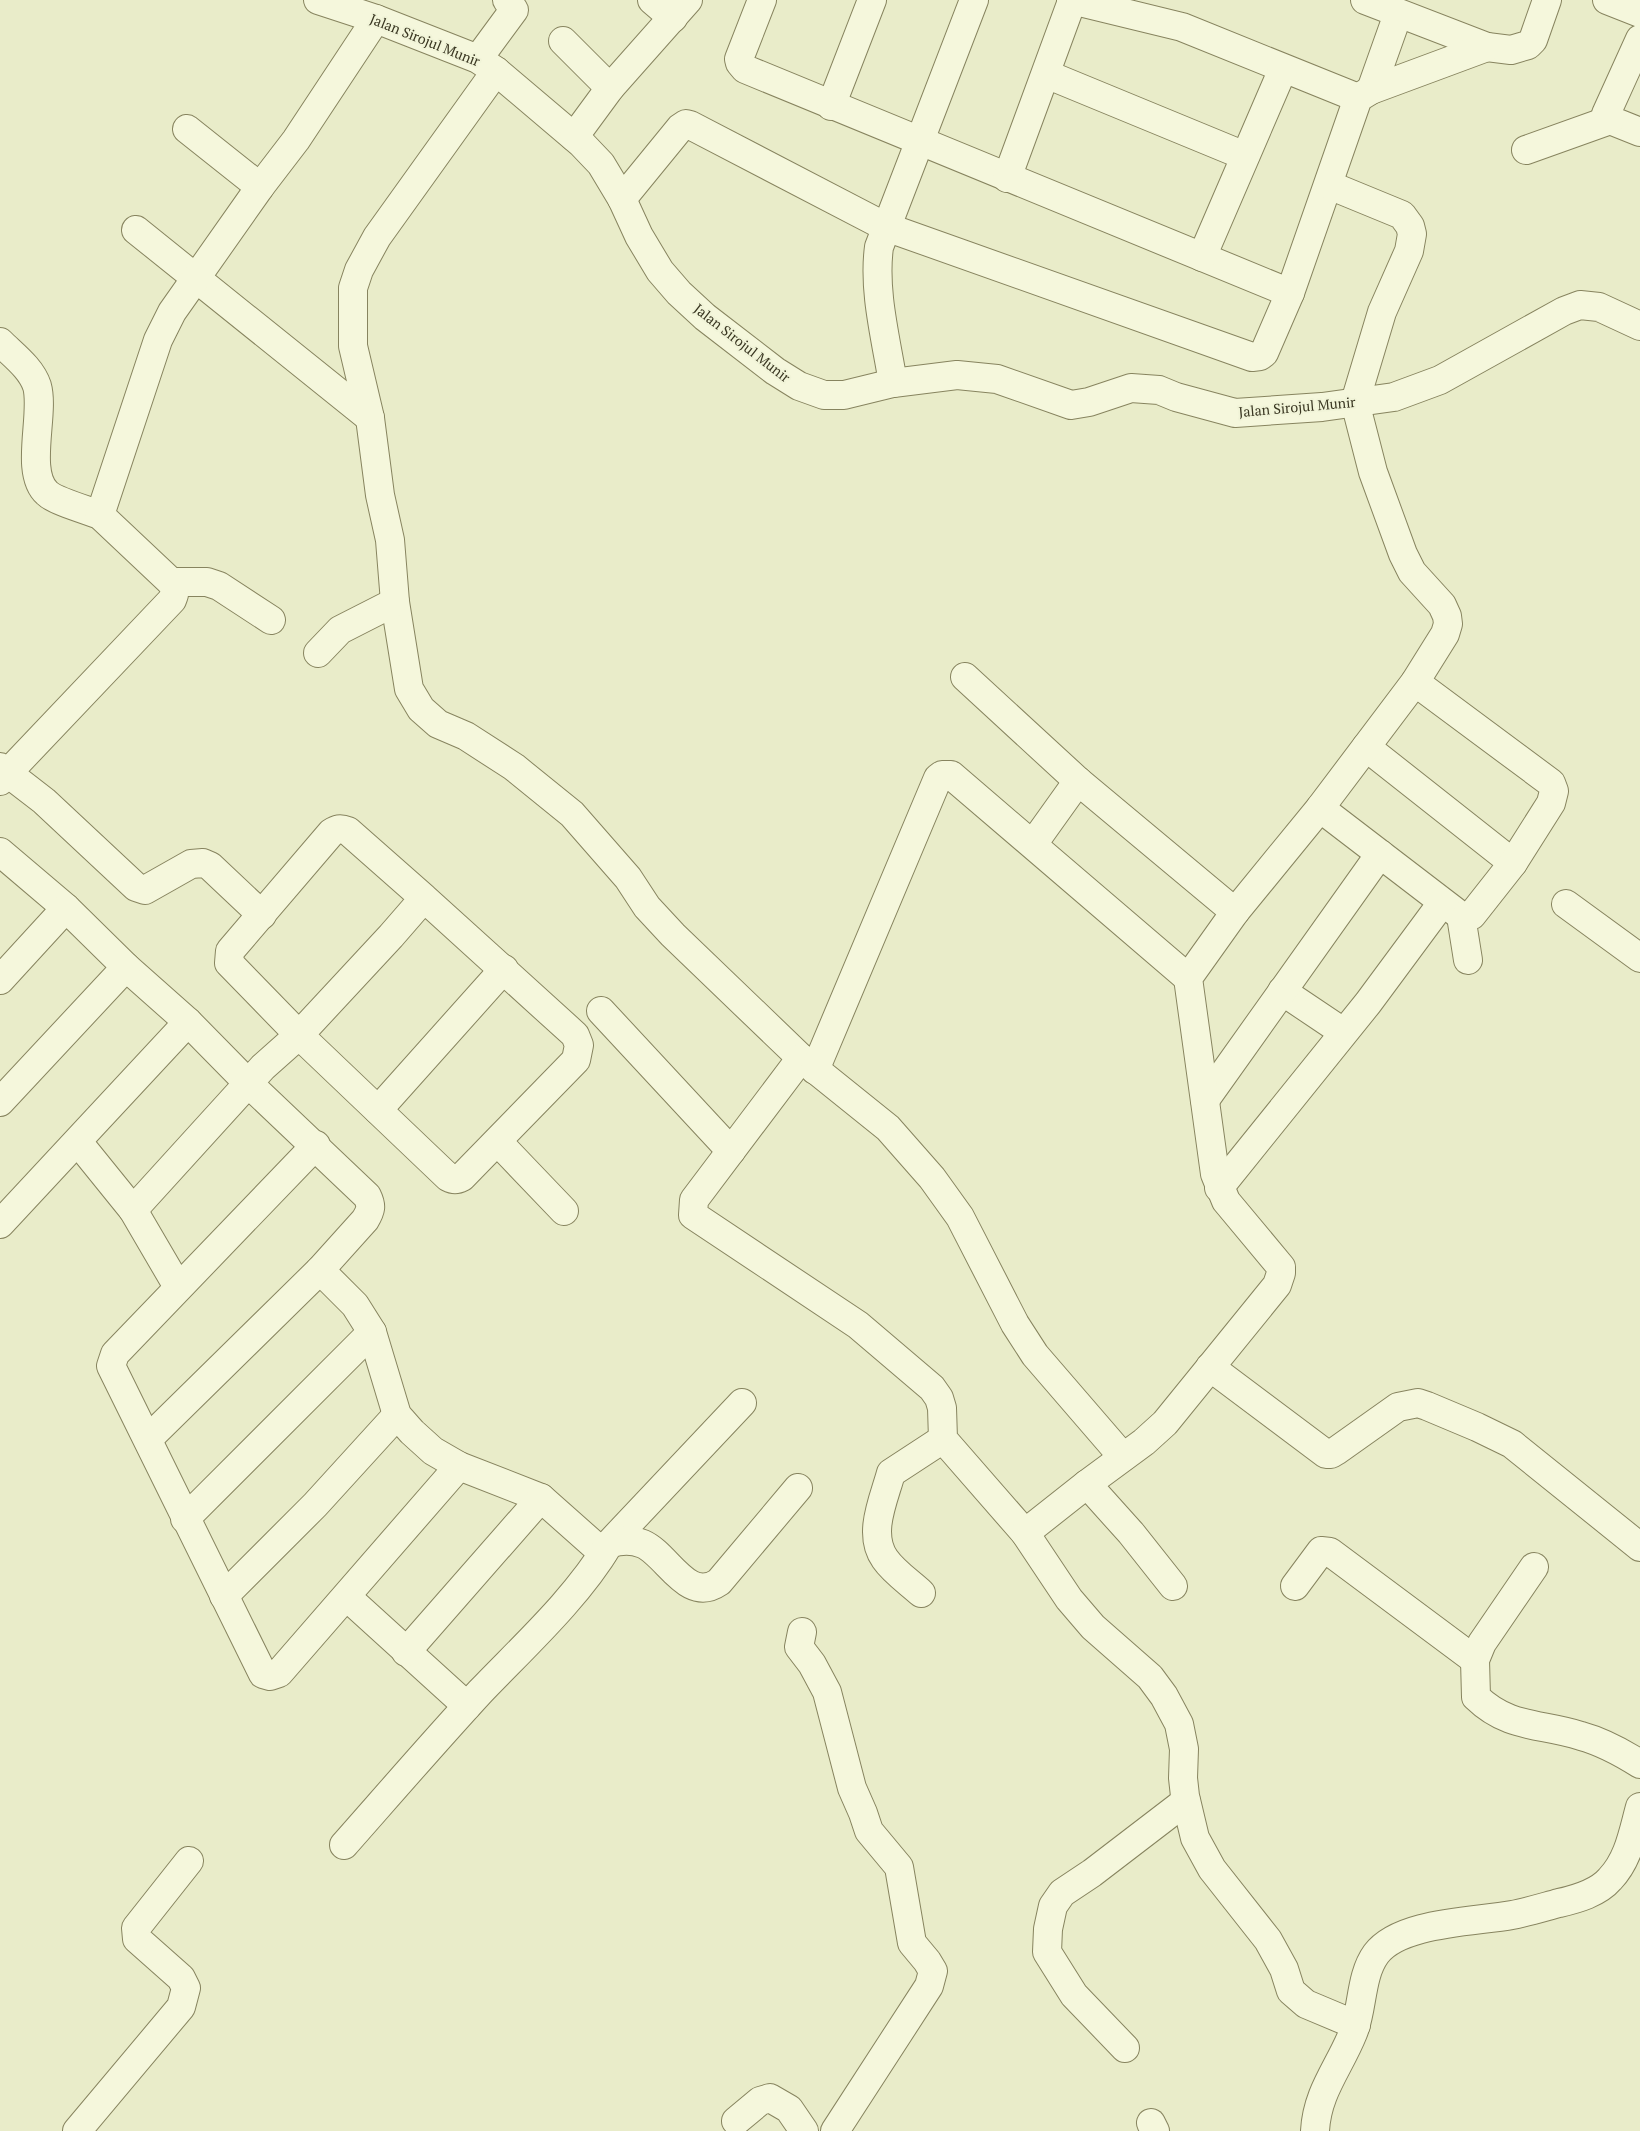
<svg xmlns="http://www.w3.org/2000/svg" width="1640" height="2131" font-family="'PT Serif',serif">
<rect width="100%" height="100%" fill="#e9ecc9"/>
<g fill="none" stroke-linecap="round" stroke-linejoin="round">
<defs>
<g id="minor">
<path d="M 318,0 L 376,19 L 478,59 L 496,71 L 581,143 L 601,164 L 622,199 L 639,236 L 660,271 L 679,293 L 705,317 L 775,371 L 799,386 L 824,395 L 844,395 L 893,383 L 957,375 L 997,379 L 1071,405 L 1089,402 L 1131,388 L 1159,390 L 1176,397 L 1235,413 L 1322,407 L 1394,397 L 1440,380 L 1564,311 L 1580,305 L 1599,307 L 1640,326"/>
<path d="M 652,0 L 673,18"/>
<path d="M 762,0 L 739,59 L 740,63 L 745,69 L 1290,293"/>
<path d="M 1071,0 L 1182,27 L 1358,98"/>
<path d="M 1365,0 L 1487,47 L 1511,50 L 1528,45 L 1533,40 L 1547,0"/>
<path d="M 1607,0 L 1640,13"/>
<path d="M 1640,39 L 1606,114 L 1610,120 L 1640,132"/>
<path d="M 563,41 L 610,88"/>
<path d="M 478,59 L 514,10 L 507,0"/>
<path d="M 496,71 L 377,237 L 359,270 L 353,288 L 353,346 L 370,418 L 380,495 L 390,540 L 395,602 L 409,689 L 421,709 L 438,724 L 466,736 L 514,767 L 572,814 L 628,878 L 647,907 L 673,935 L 801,1058 L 888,1128 L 932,1178 L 960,1217 L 1015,1324 L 1035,1355 L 1123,1457"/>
<path d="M 1046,74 L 1245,156"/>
<path d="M 1371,90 L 1398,14"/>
<path d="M 831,106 L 872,0"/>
<path d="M 187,129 L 260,187"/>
<path d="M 574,137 L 610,88 L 688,0"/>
<path d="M 1526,150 L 1610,120"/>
<path d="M 1007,178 L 1072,1"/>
<path d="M 622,199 L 680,128 L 686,124 L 690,125 L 886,227 L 1252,357 L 1260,356 L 1264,353 L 1290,293 L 1358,98 L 1371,90 L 1487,47"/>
<path d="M 136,230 L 370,418"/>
<path d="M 1202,257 L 1283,69"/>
<path d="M 0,342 C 13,355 31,368 37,386 C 45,414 24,472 47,493 C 55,501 87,510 100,515"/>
<path d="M 893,383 C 886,339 873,291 879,247 L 974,0"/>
<path d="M 171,582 L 207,582 L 219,586 L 271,620"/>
<path d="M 318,653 L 340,630 L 395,602"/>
<path d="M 965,677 L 1078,781 L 1235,912"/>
<path d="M 1366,747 L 1513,863"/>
<path d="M 0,767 L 44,801 L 136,887 L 145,890 L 191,864 L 203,863 L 210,866 L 262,915"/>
<path d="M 0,781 L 172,600 C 175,593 176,589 171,582 L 100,515 L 158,340 L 172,312 L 260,187 L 296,140 L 376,19"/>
<path d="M 1320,808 L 1461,916 L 1472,915 L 1513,863 L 1551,803 L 1554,791 L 1551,783 L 1415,682"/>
<path d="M 1033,844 L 1078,781"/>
<path d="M 0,852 L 66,908 L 126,967 L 188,1022 L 248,1083 L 367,1196 C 372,1206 371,1210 365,1220 L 320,1270 L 148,1439"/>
<path d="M 1566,904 L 1640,958"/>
<path d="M 1461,916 L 1468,960"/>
<path d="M 0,980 L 66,908"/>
<path d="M 1282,991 L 1343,1032"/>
<path d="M 601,1011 L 731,1151"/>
<path d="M 801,1058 L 694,1200 L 693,1215 L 858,1325 L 932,1388 L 939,1398 L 942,1408 L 943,1439 L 1025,1533 L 1069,1599 L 1093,1627 L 1150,1677 L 1164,1696 L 1179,1724 L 1184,1749 L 1183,1778 L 1185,1796 L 1195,1838 L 1212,1869 L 1268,1940 L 1284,1969 L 1291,1991 L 1306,2004 L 1356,2025"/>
<path d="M 815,1070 L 938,778 L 942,775 L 951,775 L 1188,978"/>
<path d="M 1205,1100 L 1380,854"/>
<path d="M 0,1102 L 126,967"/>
<path d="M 378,1110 L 504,969"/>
<path d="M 78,1142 L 133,1210 L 178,1287"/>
<path d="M 498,1142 L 564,1211"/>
<path d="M 316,1145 L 115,1354 L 111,1366 L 263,1674 L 270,1676 L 279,1673 L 459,1466"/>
<path d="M 1219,1188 L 1368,1003 L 1442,903"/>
<path d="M 133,1210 L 263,1067 L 299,1035 L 391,936 L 424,898 L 575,1035 L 579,1045 L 576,1060 L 462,1177 C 456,1180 454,1180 448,1177 L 299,1035 L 229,963 L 230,951 L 331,833 C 337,829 340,828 348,831 L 424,898"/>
<path d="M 0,1224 L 188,1022"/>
<path d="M 320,1270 L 355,1305 L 372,1332 L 397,1415 L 412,1432 L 433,1451 L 459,1466 L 541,1498 L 603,1553"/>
<path d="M 1210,1367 L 1326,1454 L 1331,1454 L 1336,1451 L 1398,1407 L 1418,1403 L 1427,1406 L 1477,1427 L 1512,1444 L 1640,1547"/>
<path d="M 1087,1484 L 1131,1533 L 1173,1586"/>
<path d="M 185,1519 L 372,1332"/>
<path d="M 1025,1533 L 1087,1484 L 1144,1442 L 1165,1423 L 1277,1285 L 1281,1273 L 1281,1267 L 1226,1201 L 1215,1174 L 1188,978 L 1235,912 L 1320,808 L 1415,682 L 1445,634 L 1448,624 L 1447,616 L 1442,605 L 1412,572 L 1403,554 L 1373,472 L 1355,402 L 1382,312 L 1409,251 L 1412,234 L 1410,226 L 1402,215 L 1329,185"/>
<path d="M 609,1544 L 742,1403"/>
<path d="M 1534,1567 L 1482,1643 L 1475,1660 L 1476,1697 C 1509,1729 1541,1723 1581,1736 C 1603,1742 1621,1752 1640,1764"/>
<path d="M 1295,1586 L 1321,1551 L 1330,1552 L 1475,1660"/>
<path d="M 921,1593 C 909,1582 894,1572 885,1559 C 867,1534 884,1499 891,1473 L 943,1439"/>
<path d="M 224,1596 L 315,1505 L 397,1415"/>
<path d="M 347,1597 L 467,1706"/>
<path d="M 802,1632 L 799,1647 L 812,1664 L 827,1692 L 852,1788 L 863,1813 L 869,1831 L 899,1867 L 912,1943 L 927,1961 L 933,1971 L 929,1986 L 835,2131"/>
<path d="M 406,1652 L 541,1498"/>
<path d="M 344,1845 C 389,1794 434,1742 480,1692 C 523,1647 577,1598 609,1544 C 620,1540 631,1539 643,1544 C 668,1555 687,1604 719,1582 L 798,1488"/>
<path d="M 1125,2048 L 1074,1995 L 1047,1952 L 1048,1929 L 1053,1906 L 1062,1893 L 1092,1873 L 1186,1801"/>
<path d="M 736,2121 L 760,2101 L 770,2098 L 789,2109 L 804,2131"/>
<path d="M 1151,2123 L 1155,2131"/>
<path d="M 77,2131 L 181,2007 L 186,1988 L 181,1978 L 137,1939 L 136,1928 L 189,1861"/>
<path d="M 1315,2131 C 1317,2092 1339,2068 1353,2033 C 1363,2009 1360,1976 1376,1954 C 1400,1922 1474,1922 1512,1915 C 1528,1912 1544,1907 1559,1903 C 1577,1899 1598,1893 1610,1879 C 1629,1859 1633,1832 1640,1807"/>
</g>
</defs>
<use href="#minor" stroke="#87845f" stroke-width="30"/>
<use href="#minor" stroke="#f5f7dc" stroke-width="28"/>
</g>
<g text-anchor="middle" stroke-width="4" stroke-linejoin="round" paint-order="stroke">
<g font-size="14" fill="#393621" stroke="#f1f4d8">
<text transform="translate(425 40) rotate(22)" y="5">Jalan Sirojul Munir</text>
<text transform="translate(742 343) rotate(38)" y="5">Jalan Sirojul Munir</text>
<text transform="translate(1297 407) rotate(-5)" y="5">Jalan Sirojul Munir</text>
</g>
</g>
</svg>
